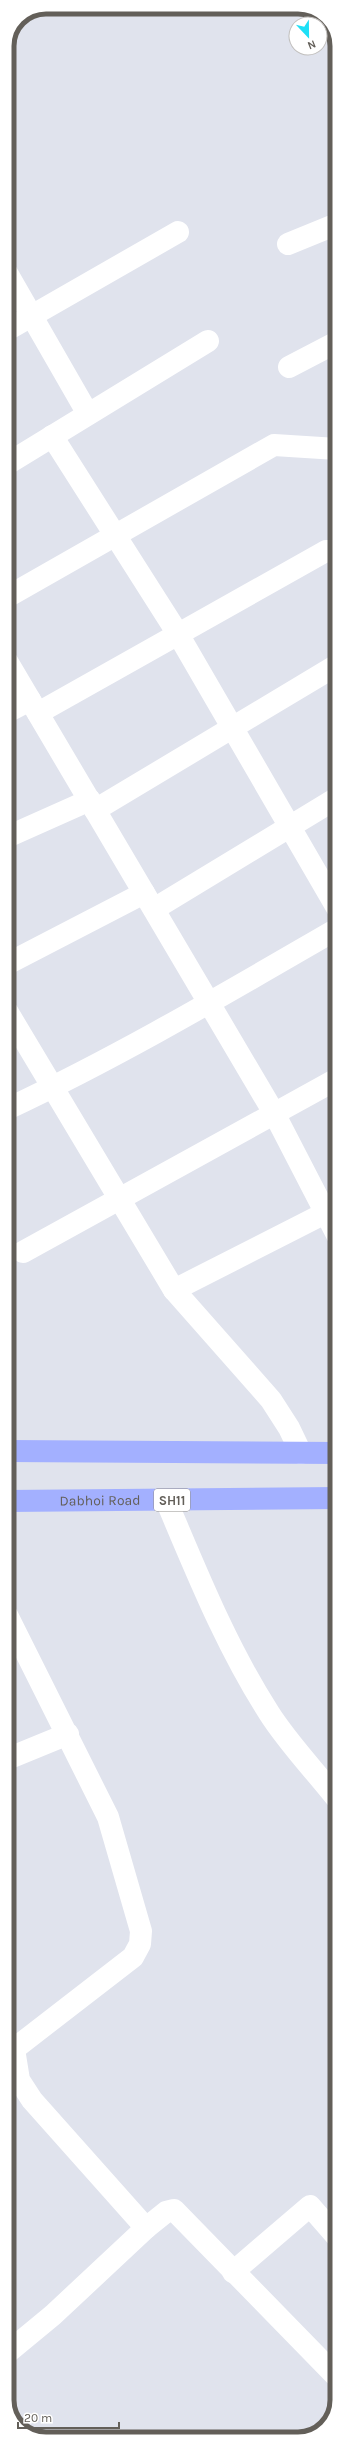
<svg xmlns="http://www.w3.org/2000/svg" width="344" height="2446" font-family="Karla,sans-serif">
<rect width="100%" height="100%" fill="#e0e3ed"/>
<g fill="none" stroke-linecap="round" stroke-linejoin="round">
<g stroke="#fff" stroke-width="22">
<path d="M 288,244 L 337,224"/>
<path d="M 7,273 L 88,414"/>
<path d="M 7,330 L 178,232"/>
<path d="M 289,367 L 337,342"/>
<path d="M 52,436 L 178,634 L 337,908"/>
<path d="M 7,464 L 208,341"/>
<path d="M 7,597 L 274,445 L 337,449"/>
<path d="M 7,661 L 274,1113 L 337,1235"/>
<path d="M 7,712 L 30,700"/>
<path d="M 38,713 L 326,551 L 337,551"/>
<path d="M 95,810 L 337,665"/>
<path d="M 7,837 L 90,800"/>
<path d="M 154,909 L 337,798"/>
<path d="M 7,964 L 144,893"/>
<path d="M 7,1011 L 174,1290 L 271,1400 L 289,1428 L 301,1453"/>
<path d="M 7,1109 C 120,1056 228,992 337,929"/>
<path d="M 23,1252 L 337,1079"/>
<path d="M 174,1290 L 337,1207"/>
<path d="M 166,1500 C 197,1573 226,1646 269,1713 C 288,1743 315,1771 337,1799"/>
<path d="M 7,1615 L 108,1817 L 141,1931 L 140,1944 L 133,1957 L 14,2049 L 19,2080 L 32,2100 L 146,2228"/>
<path d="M 7,1759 L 68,1734"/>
<path d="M 233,2272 L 310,2206 L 337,2237"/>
<path d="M 7,2353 L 53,2315 L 146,2228 L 166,2212 L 174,2210 L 337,2377"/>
</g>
<g stroke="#a3b0ff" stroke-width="22">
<path d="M 7,1451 L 337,1453"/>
<path id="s1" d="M 7,1501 L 337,1498"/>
</g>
</g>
<g text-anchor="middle" stroke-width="3" stroke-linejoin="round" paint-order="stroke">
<rect fill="#fff" stroke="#928f8b" stroke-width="1" x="154" y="1489" width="36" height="22" rx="3"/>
<g font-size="13" font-weight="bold" fill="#635f59">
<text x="172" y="1505">SH11</text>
</g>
<g font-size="14" fill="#635f59" stroke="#fff">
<text dy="5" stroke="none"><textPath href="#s1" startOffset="93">Dabhoi Road</textPath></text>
</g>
</g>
<path d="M0 0H344V2446H0ZM46 14H298A32 32 0 0 1 330 46V2400A32 32 0 0 1 298 2432H46A32 32 0 0 1 14 2400V46A32 32 0 0 1 46 14Z" fill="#fff" fill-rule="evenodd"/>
<path fill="none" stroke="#635f59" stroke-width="5" d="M46 14H298A32 32 0 0 1 330 46V2400A32 32 0 0 1 298 2432H46A32 32 0 0 1 14 2400V46A32 32 0 0 1 46 14Z"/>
<g transform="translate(308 36) rotate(158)"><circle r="19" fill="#ffffff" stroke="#c1bfbd"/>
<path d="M0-3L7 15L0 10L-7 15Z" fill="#1de0f7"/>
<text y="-6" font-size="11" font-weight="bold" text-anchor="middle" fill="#635f59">N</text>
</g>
<path d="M18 2422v6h101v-6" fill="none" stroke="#635f59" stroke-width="2"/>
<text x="24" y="2422" font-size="12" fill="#635f59" stroke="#ffffff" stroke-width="3" paint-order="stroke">20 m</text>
</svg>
